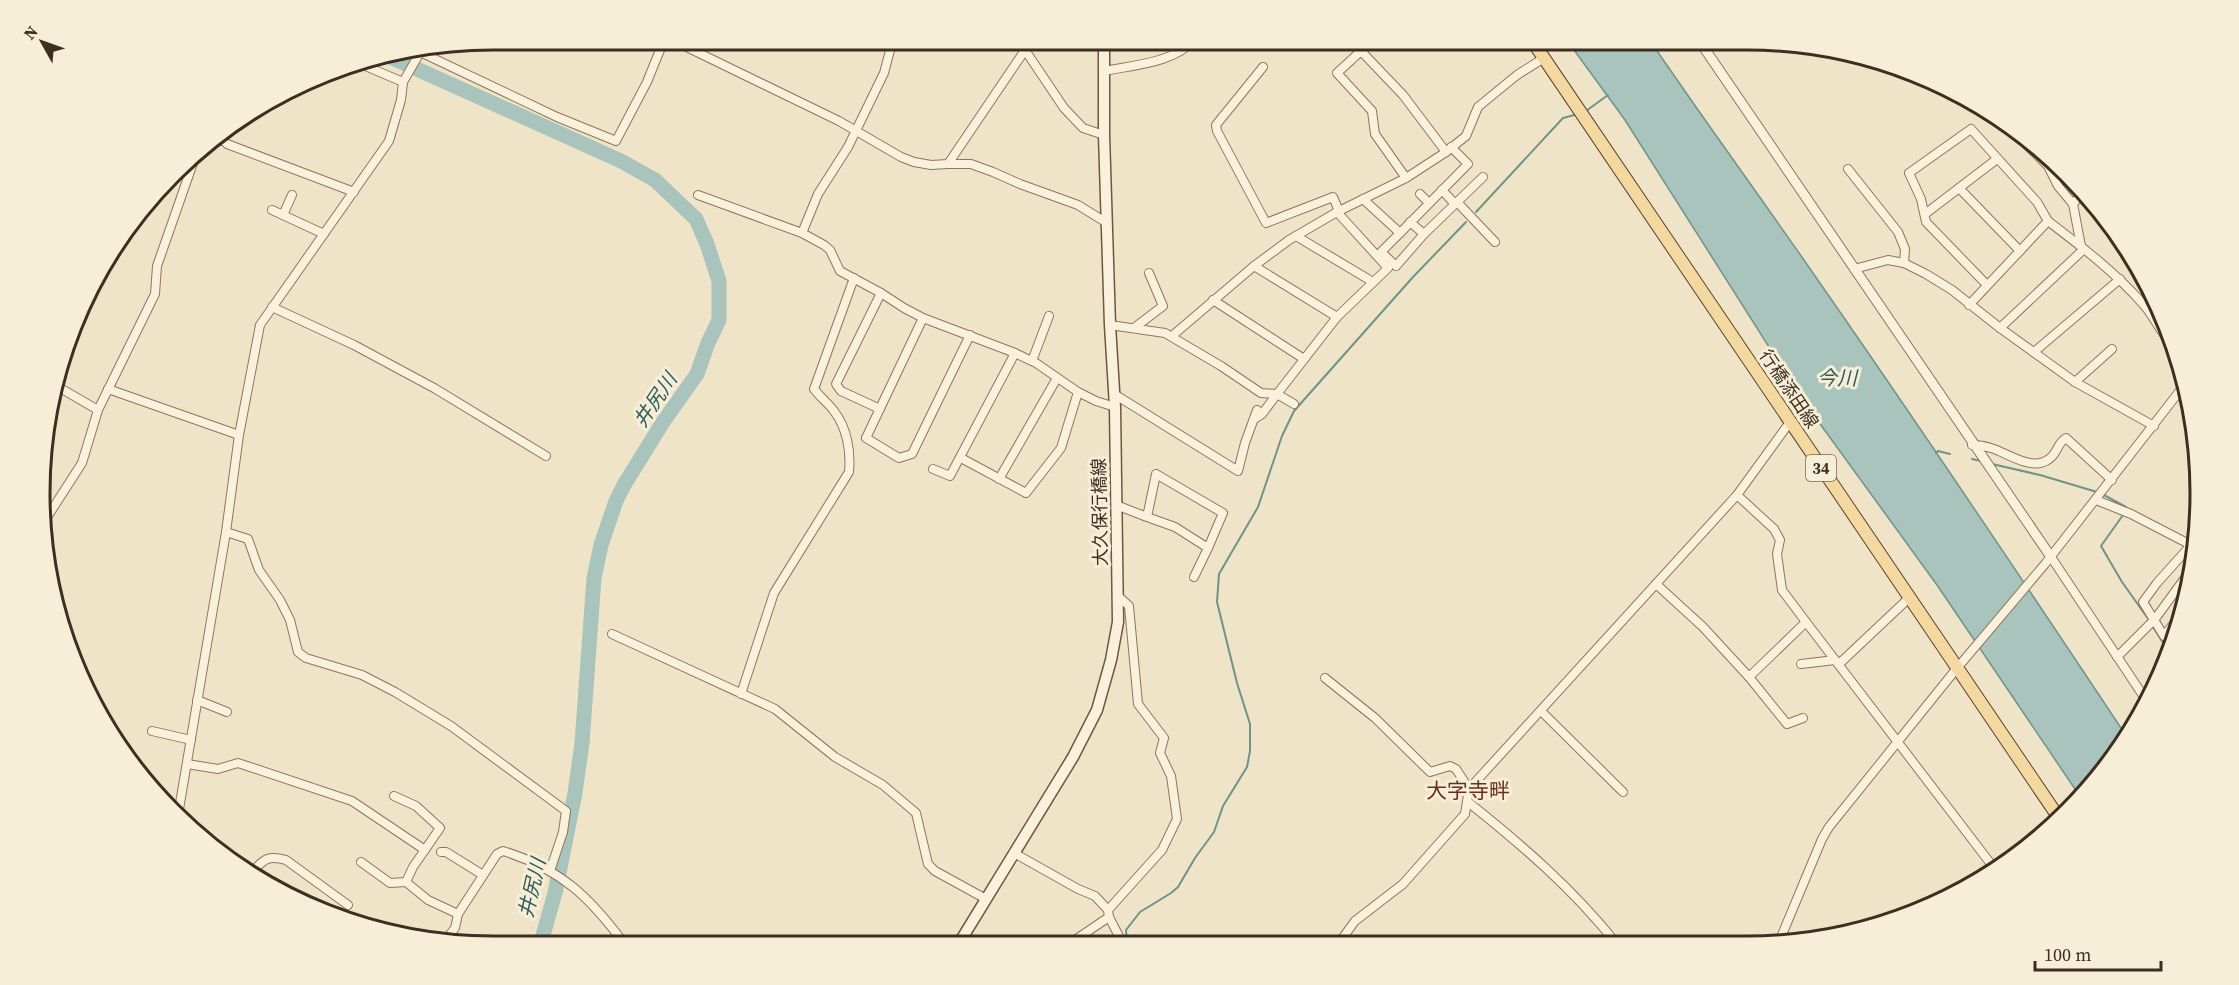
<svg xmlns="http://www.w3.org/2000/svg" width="2239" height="985" font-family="'Source Serif 4','Noto Sans JP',serif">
<rect width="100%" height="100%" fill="#f0e4c8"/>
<path fill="#a9c4bc" stroke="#6f938a" stroke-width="1.5" d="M 1566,39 L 1649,39 C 1703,119 1760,196 1815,276 C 1921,428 2024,582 2127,737 L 2123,745 L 2079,795 L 1937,585 L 1802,399 L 1625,120 Z"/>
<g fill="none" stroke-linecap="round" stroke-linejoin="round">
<g stroke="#6f938a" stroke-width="2">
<path d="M 1586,111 L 1608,95"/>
<path d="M 1476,212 L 1563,118 L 1578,114"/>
<path d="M 1936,453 L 1938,451 L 1950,454"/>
<path d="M 1972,459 L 1981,461"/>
<path d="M 1992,464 L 2040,475 L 2097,492"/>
<path d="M 2102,494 L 2126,507"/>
<path d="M 2123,515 L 2101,546 L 2122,582 L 2149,620"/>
<path d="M 2153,627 L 2169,652"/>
<path d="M 1127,944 L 1126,930 L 1140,912 L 1171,893 L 1178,887 L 1195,858 L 1214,832 L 1223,806 L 1247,767 L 1250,751 L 1250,724 L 1237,683 L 1217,602 L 1219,574 L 1258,507 L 1282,436 L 1294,411 L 1413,277 L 1466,222"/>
</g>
<path stroke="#a9c4bc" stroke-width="15" d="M 388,56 L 621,161 L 655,180 L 696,219 L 707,244 L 719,281 L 719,320 L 708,343 L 697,374 L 663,422 L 624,485 L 616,501 L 601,545 L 594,578 L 582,743 L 575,793 L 555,893 L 540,946"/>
<defs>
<g id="minor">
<path d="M 670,39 L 839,121 L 901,157 L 914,162 L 931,165 L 948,164 L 1025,50"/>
<path d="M 1007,39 L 1025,50 L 1064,108 L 1083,128 L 1104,135"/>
<path d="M 1387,46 L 1396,39"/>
<path d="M 418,51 L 557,117 L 616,141 L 647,82 L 662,45 L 661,39"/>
<path d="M 356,62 L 403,82"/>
<path d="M 1263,67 L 1216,125 L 1217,131 L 1266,223 L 1333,197 L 1339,211"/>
<path d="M 1104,71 C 1134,65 1174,63 1195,39"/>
<path d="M 2003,121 L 2048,166 L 2058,186 L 2073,204 L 2081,246"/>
<path d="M 223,140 L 227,144 L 354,192"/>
<path d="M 948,164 L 971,164 L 993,172 L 1020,184 L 1078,205 L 1107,223"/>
<path d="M 1848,169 L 1898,232 L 1905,249 L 1904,263"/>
<path d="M 1406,178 L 1375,134 L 1372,111 L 1337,73 L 1361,51 L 1403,95 L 1446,152"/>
<path d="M 1959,188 L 2020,251"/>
<path d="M 1442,190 L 1455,204"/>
<path d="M 1420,194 L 1429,203"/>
<path d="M 698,195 L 802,233 L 824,245 L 830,250 L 840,271 L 881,293 L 904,308 L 923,318 L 1015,353 L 1036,363 L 1078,392 L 1096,401 L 1115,407"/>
<path d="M 1363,199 L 1400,233 L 1468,164 L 1451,147"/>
<path d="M 1457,202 L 1495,242"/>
<path d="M 2073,204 L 2083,192"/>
<path d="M 272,210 L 324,234"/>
<path d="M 1925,214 L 1997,159"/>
<path d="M 283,215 L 292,195"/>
<path d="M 802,233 L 818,194 L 848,147 L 884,73 L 893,39"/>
<path d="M 1400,233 L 1381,252 L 1396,266 L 1424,234 L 1410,222"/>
<path d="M 1424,234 L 1483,177"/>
<path d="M 1296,236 L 1373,282"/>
<path d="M 1254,266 L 1337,317"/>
<path d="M 1854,269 L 1888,260 L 1904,263 L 1926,274 L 1952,290 L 2000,328 L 2075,382 L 2154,426"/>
<path d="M 1987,285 L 1926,222 L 1921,199 L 1909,173 L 1971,129 L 2037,202 L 2048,221"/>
<path d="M 1213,300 L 1304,359"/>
<path d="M 1969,305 L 2048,221 C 2082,247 2115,272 2143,304 C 2155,317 2160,333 2173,345"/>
<path d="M 272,307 L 354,345 L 434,388 L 546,456"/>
<path d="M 923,318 L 866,438 L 899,458 L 912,454 L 970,335"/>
<path d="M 1110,325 L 1165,333 L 1221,366 L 1261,393 L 1277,394 L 1337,317 L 1388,268 L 1337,212"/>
<path d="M 1134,328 L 1163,306 L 1149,273"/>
<path d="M 2000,328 L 2084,249"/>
<path d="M 1172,336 L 1254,266 L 1289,240 L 1337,212 L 1406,178 L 1446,152 L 1466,136 L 1478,107 L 1517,75 L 1544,58"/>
<path d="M 2034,352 L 2120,279"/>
<path d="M 1032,361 L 1049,316"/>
<path d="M 2075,382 L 2112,349"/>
<path d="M 55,385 L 98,410"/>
<path d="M 108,389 L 239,435"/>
<path d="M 1114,394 L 1238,471 L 1245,443 L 1257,410"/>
<path d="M 880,409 L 841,391 L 836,384 L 881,293"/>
<path d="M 1254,419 L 1262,414 L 1277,394 L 1294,404"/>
<path d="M 1972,445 C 1979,445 1985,446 1991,448 C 2008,453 2032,472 2049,459 C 2058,453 2057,443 2066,438 L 2112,480"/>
<path d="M 961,458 L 1026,493 L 1061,448 L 1078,392"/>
<path d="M 933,469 L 950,476 L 1015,353"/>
<path d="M 999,479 L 1057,378"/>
<path d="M 1737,495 L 1774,529 L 1780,540 L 1777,554 L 1782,590 L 1806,622"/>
<path d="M 2096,500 L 2131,514 L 2191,545"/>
<path d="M 1116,505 L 1147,517 L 1156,474 L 1223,513 L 1208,548 L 1175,527 L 1147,517"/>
<path d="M 44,522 L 82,463 L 98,410 L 155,294 L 157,266 L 193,163 C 201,151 208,143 223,140 L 230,125"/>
<path d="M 226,532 L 248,539 L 259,570 L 280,600 L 290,620 L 298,652 L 306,658 L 362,675 L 395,692 L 451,726 L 566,811 L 563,832 L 550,871"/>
<path d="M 2051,557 L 2146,700"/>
<path d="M 1194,577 L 1208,548"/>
<path d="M 1656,584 L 1703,627 L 1749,677 L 1806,622 L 1994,868"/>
<path d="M 2182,613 L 2164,636 L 2143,602 L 2157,583 L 2191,545 L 2196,547"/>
<path d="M 612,634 L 775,709 L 835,757 L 883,785 L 916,813 L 928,864 L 935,871 L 986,899"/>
<path d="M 2117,657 L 2155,619 L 2193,567"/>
<path d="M 1801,664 L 1835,660"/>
<path d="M 1839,664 L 1909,598"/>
<path d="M 1749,677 L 1787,724 L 1803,718"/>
<path d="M 1325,678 L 1375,718 L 1430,772 L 1450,766 L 1456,769 L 1469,789 L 1465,814 L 1403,884 L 1355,921 L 1339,943"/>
<path d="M 741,694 L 774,593 L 849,472 C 851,451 847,428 834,411 C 828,403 820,397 814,389 L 854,278"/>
<path d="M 197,700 L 227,712"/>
<path d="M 1541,711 L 1623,792"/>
<path d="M 152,731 L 191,740"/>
<path d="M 187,764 L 218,769 L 238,763 L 352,801 L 425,850"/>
<path d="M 1469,789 L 1737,495 L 1790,422"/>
<path d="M 394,796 L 416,806 L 440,828 L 413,867 L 406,882 L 428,900 L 458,914"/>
<path d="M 1468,802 C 1522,845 1573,889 1616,943"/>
<path d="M 178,815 L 226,532 L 239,435 L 260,325 L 389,141 L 401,100 L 403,82 L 421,51"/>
<path d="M 441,852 L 446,852 L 483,875"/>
<path d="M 1014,853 L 1078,889 L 1095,896 L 1108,910 L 1109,917 L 1123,944"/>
<path d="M 361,862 L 390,883 L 406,882"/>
<path d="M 250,874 C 263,861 266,854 286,860 L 348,905"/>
<path d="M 1108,910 L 1162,850 L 1177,819 L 1171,776 L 1160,753 L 1164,738 L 1138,704 L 1129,606 L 1118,596"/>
<path d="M 447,938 L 455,928 L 458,914 L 497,854 L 503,851 C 561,869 590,897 626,946"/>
<path d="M 1779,942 L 1822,839 L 1829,827 L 1953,673 L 2045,564 L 2186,383"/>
<path d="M 1069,944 L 1109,917"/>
</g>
<path id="tertiary" d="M 1698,39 L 2051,557"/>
<path id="secondary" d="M 958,945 L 1073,757 L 1097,710 L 1111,660 L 1118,622 L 1115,407 L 1110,325 L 1104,135 L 1104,39"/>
<path id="primary" d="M 1531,39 L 2059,818"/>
</defs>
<use href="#minor" stroke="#8d765c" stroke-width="10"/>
<use href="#tertiary" stroke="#8d765c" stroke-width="11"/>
<use href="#secondary" stroke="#6f573f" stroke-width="13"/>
<use href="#primary" stroke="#5b4430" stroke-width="14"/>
<use href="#minor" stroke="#faf1dc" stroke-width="8"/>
<use href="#tertiary" stroke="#faf1dc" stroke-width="9"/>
<use href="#secondary" stroke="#faf1dc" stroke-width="10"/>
<use href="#primary" stroke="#f3d9a0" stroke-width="12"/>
</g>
<g text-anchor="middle" stroke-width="6" stroke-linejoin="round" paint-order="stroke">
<rect fill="#f7eed8" stroke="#756857" stroke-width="1.5" x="1806" y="455" width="30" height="26" rx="4.5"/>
<g font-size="16" font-weight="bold" fill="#3d2e20">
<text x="1821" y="474">34</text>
</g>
<g font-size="18" fill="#3d2e20" stroke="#f7eed8">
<text transform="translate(1789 389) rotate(56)" y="6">行橋添田線</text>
<text transform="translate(1100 512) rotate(-91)" y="6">大久保行橋線</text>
</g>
<g font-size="20" font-style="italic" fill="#2f5d5a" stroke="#f7eed8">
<text x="1837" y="385">今川</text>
<text transform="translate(655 400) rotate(-56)" y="7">井尻川</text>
<text transform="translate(532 888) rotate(-77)" y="7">井尻川</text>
</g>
<g font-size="21" fill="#6b2e1e" stroke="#f7eed8">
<text x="1468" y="798">大字寺畔</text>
</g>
</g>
<path d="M0 0H2239V985H0ZM493 50H1747A443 443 0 0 1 2190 493V493A443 443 0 0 1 1747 936H493A443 443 0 0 1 50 493V493A443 443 0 0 1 493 50Z" fill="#f7eed8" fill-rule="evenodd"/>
<path fill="none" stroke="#3d2e20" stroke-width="3" d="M493 50H1747A443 443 0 0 1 2190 493V493A443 443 0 0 1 1747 936H493A443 443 0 0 1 50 493V493A443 443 0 0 1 493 50Z"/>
<g transform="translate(42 42) rotate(310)" stroke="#f7eed8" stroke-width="4.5" paint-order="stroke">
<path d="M0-4.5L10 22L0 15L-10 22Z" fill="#3d2e20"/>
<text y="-9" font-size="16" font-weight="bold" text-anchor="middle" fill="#3d2e20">N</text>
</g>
<path d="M2035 961v9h126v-9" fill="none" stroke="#3d2e20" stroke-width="3"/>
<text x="2044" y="961" font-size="18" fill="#3d2e20" stroke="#f7eed8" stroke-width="4.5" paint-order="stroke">100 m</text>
</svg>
